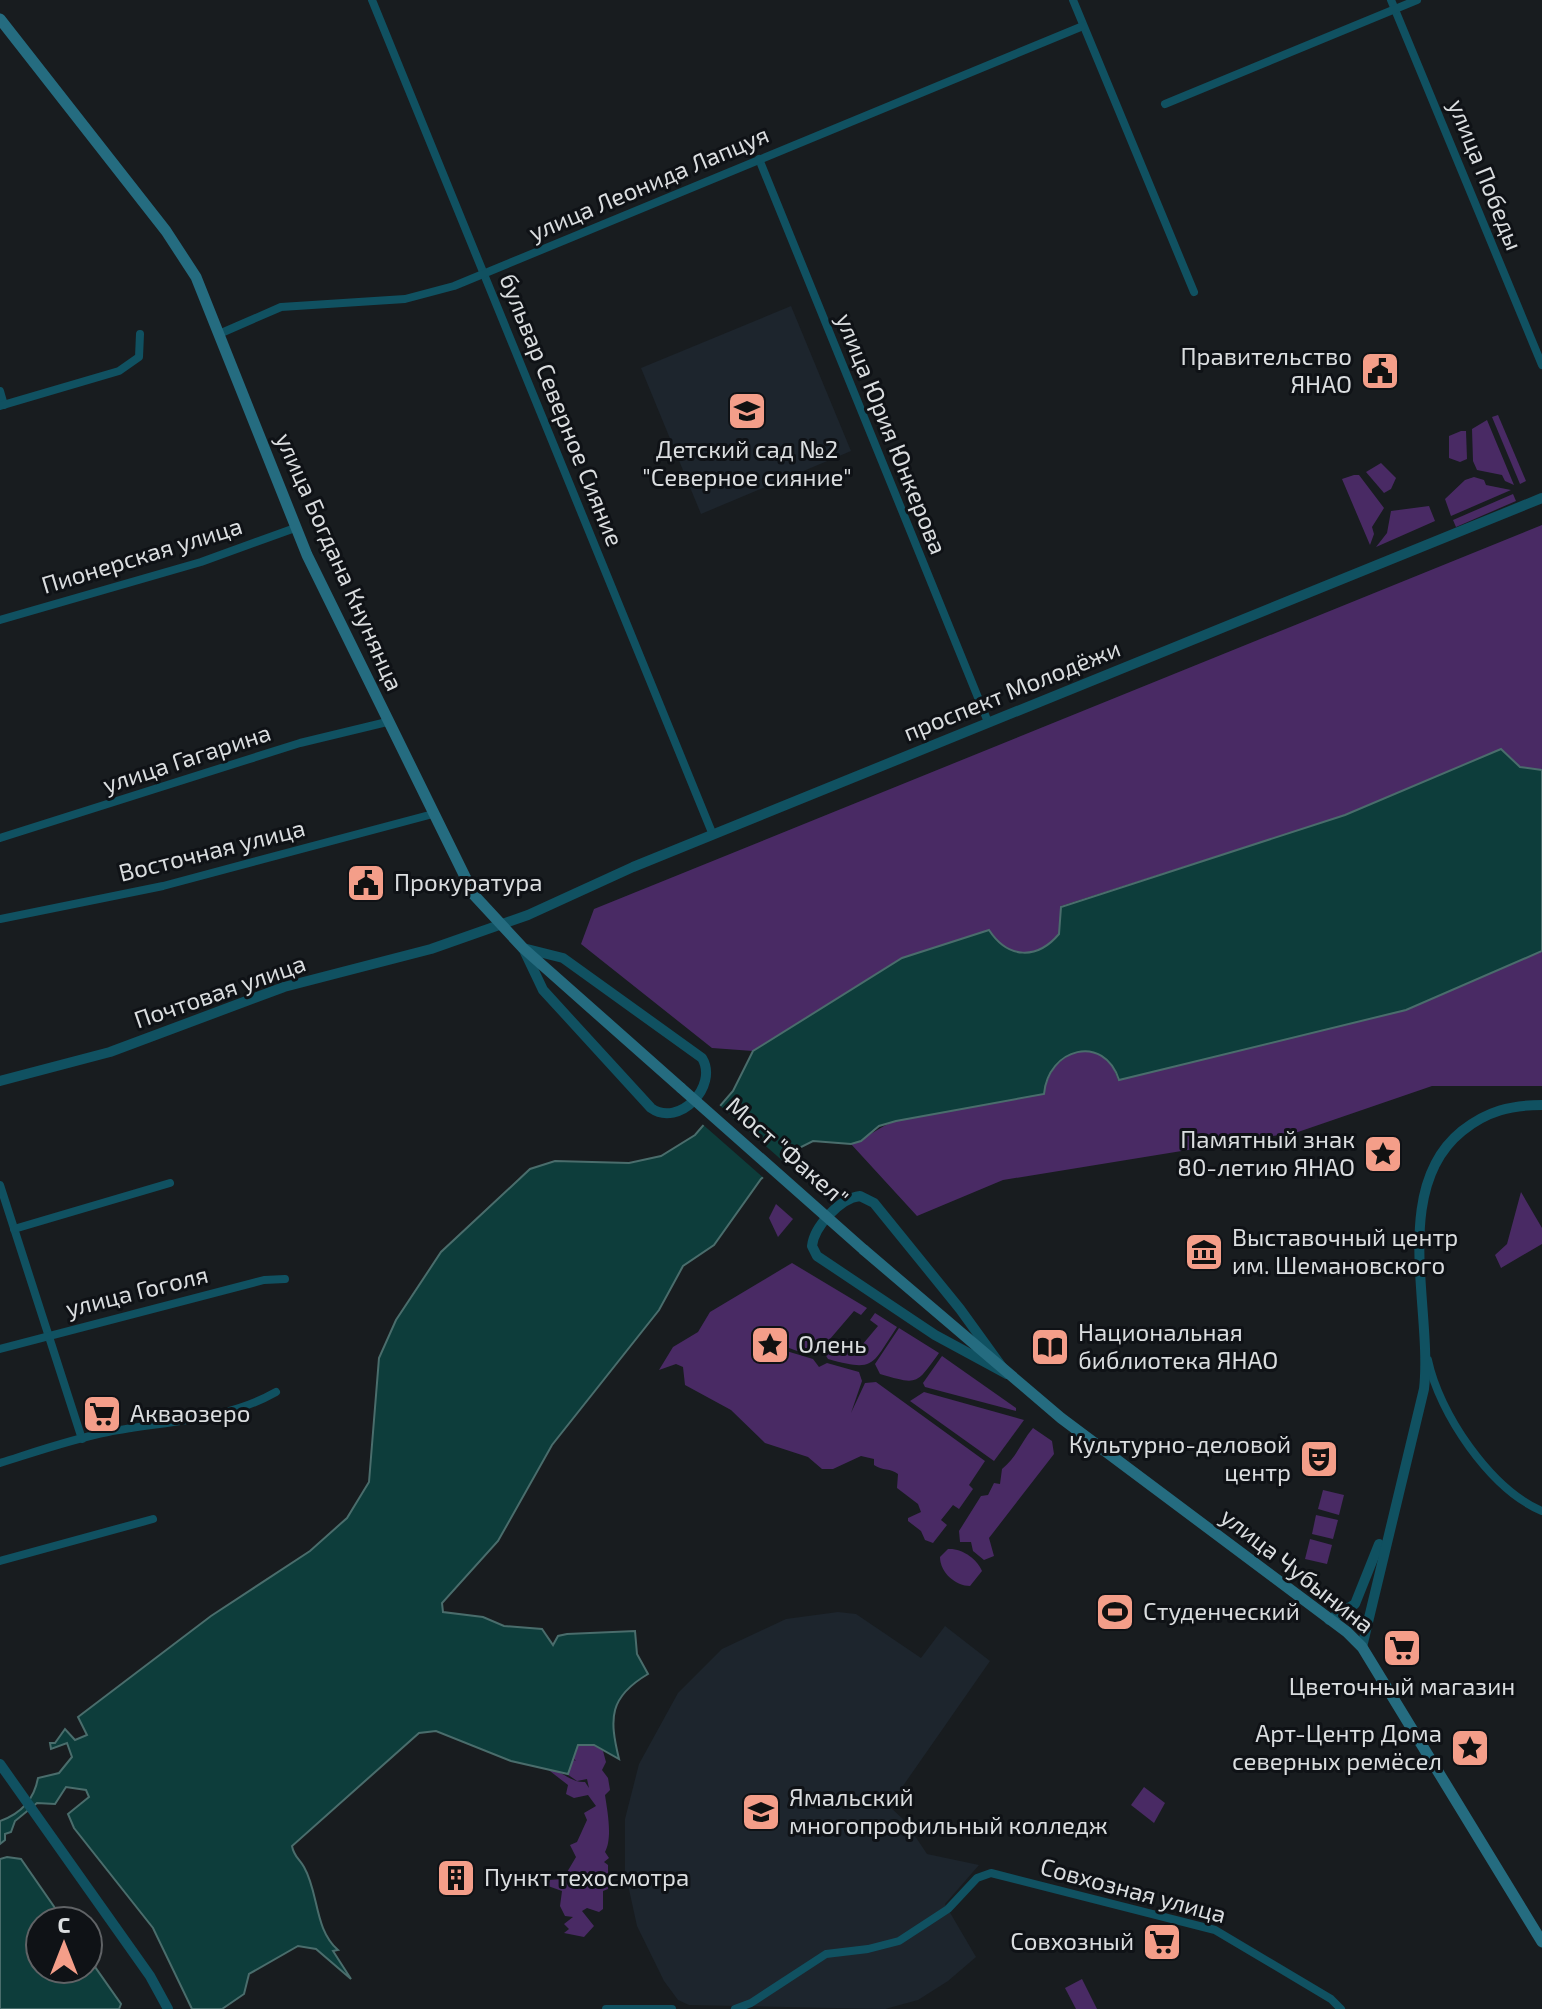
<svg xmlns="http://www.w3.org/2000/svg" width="1542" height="2009" font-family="'Exo 2',sans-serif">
<rect width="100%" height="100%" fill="#181c1f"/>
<g fill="#1d252d">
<path d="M 791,306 L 851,451 L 701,514 L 641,368 Z"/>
<path d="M 838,1612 L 856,1614 L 921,1658 L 945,1626 L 990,1661 L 889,1806 L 905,1821 L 927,1854 L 979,1865 L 945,1904 L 976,1957 L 948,1981 L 918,2000 L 885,2009 L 689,2005 L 678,2000 L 664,1981 L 637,1926 L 625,1871 L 625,1819 L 639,1764 L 678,1693 L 722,1649 L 786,1619 Z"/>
</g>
<g fill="#492a64">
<path d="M 1498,415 L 1526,481 L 1520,484 L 1492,417 Z"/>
<path d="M 1487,420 L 1514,485 L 1505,481 L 1502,475 L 1477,470 L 1473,461 L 1472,429 Z"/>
<path d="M 1461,431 L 1466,431 L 1467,459 L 1460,462 L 1449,458 L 1449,436 Z"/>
<path d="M 1381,463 L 1396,478 L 1391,489 L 1384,493 L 1366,472 Z"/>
<path d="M 1354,475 L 1359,475 L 1384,508 L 1372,527 L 1374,534 L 1370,545 L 1342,479 Z"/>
<path d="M 1474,477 L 1484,480 L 1486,485 L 1511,490 L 1451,516 L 1445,499 L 1465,480 Z"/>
<path d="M 1513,494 L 1516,501 L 1456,527 L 1453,520 Z"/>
<path d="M 1429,506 L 1435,521 L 1376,547 L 1387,533 L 1391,511 Z"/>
<path d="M 1542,525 L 1542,770 L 1520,767 L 1501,749 L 1345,815 L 1061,906 L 1059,934 C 1037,960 1008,959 989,930 L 902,958 L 753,1051 L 712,1048 L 581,944 L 594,909 Z"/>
<path d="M 1542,951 L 1542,1086 L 1432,1086 L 1298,1132 L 1003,1180 L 917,1216 L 851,1144 C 867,1139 879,1126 896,1121 L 1044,1094 C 1050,1050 1103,1031 1118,1080 L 1406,1010 Z"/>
<path d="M 1521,1192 L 1542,1228 L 1542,1244 L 1501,1268 L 1495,1255 L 1507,1244 Z"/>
<path d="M 776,1204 L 793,1219 L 778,1237 L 769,1218 Z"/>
<path d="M 792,1263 L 867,1308 L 861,1315 L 854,1311 L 824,1346 L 827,1347 C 817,1361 799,1351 783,1346 L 780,1336 L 772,1332 L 758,1340 L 760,1353 L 771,1358 L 783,1350 L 813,1359 L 819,1367 L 827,1363 L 859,1372 L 862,1381 L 851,1413 L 865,1383 L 876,1382 L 985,1461 L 969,1485 L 973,1489 L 959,1509 L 953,1505 L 941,1520 L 947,1525 L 933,1543 L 925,1540 L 921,1531 L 908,1521 L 908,1518 L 921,1512 L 918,1504 L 897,1488 L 898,1474 C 891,1468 882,1471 874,1465 L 874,1459 L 861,1456 L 833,1469 L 822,1469 L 808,1457 L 765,1443 L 731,1410 L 685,1385 L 683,1367 L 676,1364 L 659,1370 L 673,1347 L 698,1332 L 710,1312 Z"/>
<path d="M 875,1313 L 897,1327 C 871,1366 875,1372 828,1359 L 825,1354 L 829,1348 L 857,1351 L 878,1326 L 870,1320 Z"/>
<path d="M 899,1328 L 939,1353 C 916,1385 918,1385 880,1374 L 875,1364 Z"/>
<path d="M 942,1356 L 1016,1408 L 1016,1411 L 925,1387 L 923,1383 Z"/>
<path d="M 924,1392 L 1024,1420 L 994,1461 L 910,1401 Z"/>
<path d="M 1033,1428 L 1052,1441 L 1054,1454 L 989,1538 L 994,1556 L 984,1560 L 973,1551 L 971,1542 L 960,1542 L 959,1531 L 981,1496 L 988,1495 L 994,1483 L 1000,1484 L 1002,1469 C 1017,1457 1021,1442 1033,1428 Z"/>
<path d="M 1323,1490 L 1344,1495 L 1339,1515 L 1318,1509 Z"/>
<path d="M 1316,1515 L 1338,1520 L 1333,1539 L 1312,1534 Z"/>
<path d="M 1310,1539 L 1332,1545 L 1327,1564 L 1305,1559 Z"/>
<path d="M 948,1549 C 962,1548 977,1559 982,1571 L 970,1586 C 956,1586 940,1573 940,1557 Z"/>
<path d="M 575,1744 L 592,1744 L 603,1751 L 606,1762 L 602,1770 L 608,1778 L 610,1790 L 605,1795 C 607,1809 613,1838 605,1852 L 609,1858 L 604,1862 L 608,1865 L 608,1889 L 603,1891 L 603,1909 L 599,1912 L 587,1908 L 582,1911 L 594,1926 L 584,1937 L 564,1933 L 569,1929 L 564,1924 L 573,1917 L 565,1916 L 560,1906 L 562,1891 L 548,1886 L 550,1880 L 563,1879 L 576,1857 L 570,1845 L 577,1842 L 587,1820 L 584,1813 L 596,1806 L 588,1795 L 574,1798 L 566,1794 L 568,1785 L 546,1768 C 561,1769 570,1783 585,1782 L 589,1788 L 587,1779 L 577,1781 L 567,1774 L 559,1761 L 572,1766 L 564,1756 L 576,1761 L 568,1753 Z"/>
<path d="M 1144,1787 L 1165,1803 L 1154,1823 L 1131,1805 Z"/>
<path d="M 1082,1979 L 1097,2009 L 1076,2009 L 1065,1988 Z"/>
</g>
<g fill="#0d3d3b" stroke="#4a6d6c" stroke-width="2">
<path d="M 1501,749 L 1520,767 L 1542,770 L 1542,951 L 1406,1010 L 1119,1080 C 1104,1033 1048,1048 1044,1094 L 896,1121 L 879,1126 L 861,1141 L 851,1144 L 813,1141 L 793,1151 L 761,1179 L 714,1245 L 683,1266 L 659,1310 L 552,1445 L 498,1541 L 442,1603 L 443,1612 L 483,1617 L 504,1626 L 542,1629 L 553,1645 L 558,1636 L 567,1634 L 635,1631 L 637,1654 L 648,1674 C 609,1697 609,1718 619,1759 L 594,1745 L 578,1745 L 568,1774 L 511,1761 L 436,1731 L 419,1733 L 292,1846 C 294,1857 299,1858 304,1867 C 319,1893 314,1929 338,1950 L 333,1951 L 351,1979 L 316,1949 L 298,1946 L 249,1974 L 244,1994 L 222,2009 L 192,2009 L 153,1928 L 74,1828 L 68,1814 L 89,1797 L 86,1790 L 66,1787 L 55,1804 L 37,1803 L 15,1821 L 11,1832 L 5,1834 L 5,1840 L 0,1844 L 0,1821 C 20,1814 34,1800 38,1778 L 59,1773 L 72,1757 L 67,1743 L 51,1749 L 50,1743 L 55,1743 L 65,1729 L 75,1740 L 87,1735 L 78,1717 L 211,1616 L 310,1551 L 347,1518 L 369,1482 L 379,1358 L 396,1320 L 441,1252 L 530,1169 L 555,1161 L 629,1163 L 661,1156 L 695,1135 L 733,1091 L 753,1051 L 902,958 L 989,930 C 1008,959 1037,960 1059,934 L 1061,907 L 1345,815 Z"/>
<path d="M 7,1857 L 21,1859 L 64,1921 L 40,1921 L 40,1969 L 88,1969 L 88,1957 L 121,2004 L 119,2009 L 0,2009 L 0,1859 Z"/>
</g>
<path fill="#181c1f" d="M 717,1103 L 785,1163 L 766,1180 L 700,1122 Z"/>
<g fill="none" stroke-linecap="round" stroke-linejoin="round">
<g stroke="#105161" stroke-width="8">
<path d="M 372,0 L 713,835"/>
<path d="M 1073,0 L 1194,292"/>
<path d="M 1391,0 L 1542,365"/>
<path d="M 1165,104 L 1417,0"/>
<path d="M 759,159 L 988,722"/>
<path d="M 219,334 L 281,307 L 405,299 L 454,286 L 1083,26"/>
<path d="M 0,391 L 4,405"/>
<path d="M 0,406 L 119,371 L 139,357 L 140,334"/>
<path d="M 0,620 L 201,562 L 295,528"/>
<path d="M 0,838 L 300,743 L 387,722"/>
<path d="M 0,919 L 163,886 L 433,814"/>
<path d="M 0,1185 L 82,1439"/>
<path d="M 14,1229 L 170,1183"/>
<path d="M 0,1349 L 264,1280 L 285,1279"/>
<path d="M 1428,1360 C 1439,1413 1490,1489 1542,1511"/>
<path d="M 0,1463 C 35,1452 72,1439 108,1432 C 165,1421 225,1421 276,1392"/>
<path d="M 0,1561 L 153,1519"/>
<path d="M 606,2009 L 672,2009"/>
<path d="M 735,2009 L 751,2003 L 826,1954 L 868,1949 L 899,1941 L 948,1909 L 977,1878 L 991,1873 L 1215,1930 L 1331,1999 L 1341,2009"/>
</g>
<g stroke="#105161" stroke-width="10">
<path d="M 523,948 L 563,958 L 702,1058 C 719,1086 679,1128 651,1108 L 543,990 Z"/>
<path d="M 0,1081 L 110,1052 L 284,987 L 431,949 L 528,915 L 633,867 L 1542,498"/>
<path d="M 860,1196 L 874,1203 L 960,1309 L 1007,1374 L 935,1335 L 817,1256 L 812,1246 C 814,1227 840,1198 860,1196 Z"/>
<path d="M 1329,1620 L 1355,1604 L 1379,1544"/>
<path d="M 1362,1647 L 1424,1389 C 1433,1310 1390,1189 1462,1131 C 1487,1111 1511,1105 1542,1105"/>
<path d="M 0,1764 L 150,1976 L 168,2009"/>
</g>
<g stroke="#256c80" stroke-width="11">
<path d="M 0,19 L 166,231 L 196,277 L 307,555 L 474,895 L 523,948 L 681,1088"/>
<path d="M 864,1250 L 1061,1418 L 1347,1632 L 1362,1647 L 1542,1942"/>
</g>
<path stroke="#256c80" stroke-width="11" d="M 681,1088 L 864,1250"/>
</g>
<defs>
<symbol id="civic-square" viewBox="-11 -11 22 22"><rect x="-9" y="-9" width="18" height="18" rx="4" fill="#f49e89" stroke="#0f1216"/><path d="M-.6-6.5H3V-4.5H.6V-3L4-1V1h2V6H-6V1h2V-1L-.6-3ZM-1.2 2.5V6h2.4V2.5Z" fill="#111"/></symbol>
<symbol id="school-square" viewBox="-11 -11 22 22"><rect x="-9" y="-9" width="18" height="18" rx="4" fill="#f49e89" stroke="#0f1216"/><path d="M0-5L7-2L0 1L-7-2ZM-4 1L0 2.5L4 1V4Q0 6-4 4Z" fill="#111"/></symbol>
<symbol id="sight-square" viewBox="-11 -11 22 22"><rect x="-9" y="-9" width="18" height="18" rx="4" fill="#f49e89" stroke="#0f1216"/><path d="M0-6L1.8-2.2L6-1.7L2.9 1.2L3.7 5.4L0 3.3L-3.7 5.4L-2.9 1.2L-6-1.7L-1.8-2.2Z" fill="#111"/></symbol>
<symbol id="museum-square" viewBox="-11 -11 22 22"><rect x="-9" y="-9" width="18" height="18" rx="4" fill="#f49e89" stroke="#0f1216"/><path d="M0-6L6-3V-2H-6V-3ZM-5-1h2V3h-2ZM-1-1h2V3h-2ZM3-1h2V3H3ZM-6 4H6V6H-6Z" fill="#111"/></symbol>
<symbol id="library-square" viewBox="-11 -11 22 22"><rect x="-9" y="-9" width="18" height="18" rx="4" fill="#f49e89" stroke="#0f1216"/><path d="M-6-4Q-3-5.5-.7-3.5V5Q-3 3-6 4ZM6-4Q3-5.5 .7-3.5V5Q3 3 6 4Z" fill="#111"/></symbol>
<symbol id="supermarket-square" viewBox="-11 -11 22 22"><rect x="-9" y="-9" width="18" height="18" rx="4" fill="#f49e89" stroke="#0f1216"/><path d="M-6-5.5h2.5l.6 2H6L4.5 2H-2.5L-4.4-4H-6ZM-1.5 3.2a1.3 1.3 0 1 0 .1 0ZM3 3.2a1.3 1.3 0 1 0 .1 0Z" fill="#111"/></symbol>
<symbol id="theatre-square" viewBox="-11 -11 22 22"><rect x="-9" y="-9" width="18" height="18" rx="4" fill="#f49e89" stroke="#0f1216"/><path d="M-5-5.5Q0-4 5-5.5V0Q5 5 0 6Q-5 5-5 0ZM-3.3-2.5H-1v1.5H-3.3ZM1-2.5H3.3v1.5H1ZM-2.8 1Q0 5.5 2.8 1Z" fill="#111"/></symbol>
<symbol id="stadium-square" viewBox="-11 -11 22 22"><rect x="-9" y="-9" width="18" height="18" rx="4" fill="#f49e89" stroke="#0f1216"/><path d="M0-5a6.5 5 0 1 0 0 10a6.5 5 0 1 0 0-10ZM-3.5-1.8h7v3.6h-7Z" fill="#111"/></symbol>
<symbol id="university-square" viewBox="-11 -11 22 22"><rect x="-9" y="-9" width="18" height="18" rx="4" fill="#f49e89" stroke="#0f1216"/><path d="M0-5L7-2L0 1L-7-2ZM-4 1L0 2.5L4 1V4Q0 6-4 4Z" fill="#111"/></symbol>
<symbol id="building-square" viewBox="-11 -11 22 22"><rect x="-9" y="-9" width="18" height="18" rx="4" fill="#f49e89" stroke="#0f1216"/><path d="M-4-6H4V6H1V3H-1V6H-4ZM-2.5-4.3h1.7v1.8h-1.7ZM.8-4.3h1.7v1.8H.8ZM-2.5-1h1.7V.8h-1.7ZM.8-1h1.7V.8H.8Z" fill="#111"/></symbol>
</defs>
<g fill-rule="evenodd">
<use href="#civic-square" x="1358" y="349" width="44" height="44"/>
<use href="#school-square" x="725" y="389" width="44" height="44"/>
<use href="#civic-square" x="344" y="861" width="44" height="44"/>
<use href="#sight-square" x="1361" y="1132" width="44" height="44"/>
<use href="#museum-square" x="1182" y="1230" width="44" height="44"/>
<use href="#sight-square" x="748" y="1323" width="44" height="44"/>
<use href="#library-square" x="1028" y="1325" width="44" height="44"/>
<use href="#supermarket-square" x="80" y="1392" width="44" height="44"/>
<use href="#theatre-square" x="1297" y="1437" width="44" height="44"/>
<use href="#stadium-square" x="1093" y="1590" width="44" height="44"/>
<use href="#supermarket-square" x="1380" y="1626" width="44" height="44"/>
<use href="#sight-square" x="1448" y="1726" width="44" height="44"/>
<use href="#university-square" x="739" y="1790" width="44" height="44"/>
<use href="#building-square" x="434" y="1856" width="44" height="44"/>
<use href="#supermarket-square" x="1140" y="1920" width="44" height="44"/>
</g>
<g text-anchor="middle" stroke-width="6" stroke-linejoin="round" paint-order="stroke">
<g font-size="24" fill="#dadddf" stroke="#0f1216">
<text transform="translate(1485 175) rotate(68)" y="8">улица Победы</text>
<text transform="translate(649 184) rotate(-23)" y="8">улица Леонида Лапцуя</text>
<text transform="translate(561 410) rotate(68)" y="8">бульвар Северное Сияние</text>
<text transform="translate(891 434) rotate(68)" y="8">улица Юрия Юнкерова</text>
<text transform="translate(142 556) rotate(-17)" y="8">Пионерская улица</text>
<text transform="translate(339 562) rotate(66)" y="8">улица Богдана Кнунянца</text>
<text transform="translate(1012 691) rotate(-22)" y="8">проспект Молодёжи</text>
<text transform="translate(187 759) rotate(-18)" y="8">улица Гагарина</text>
<text transform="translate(212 851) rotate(-14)" y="8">Восточная улица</text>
<text transform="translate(220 992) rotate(-19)" y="8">Почтовая улица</text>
<text transform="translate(787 1152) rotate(41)" y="8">Мост "Факел"</text>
<text transform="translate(137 1292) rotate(-14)" y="8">улица Гоголя</text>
<text transform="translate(1297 1571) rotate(38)" y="8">улица Чубынина</text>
<text transform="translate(1133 1891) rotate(15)" y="8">Совхозная улица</text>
</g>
<g font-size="24" fill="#dadddf" stroke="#0f1216" text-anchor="start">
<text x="1352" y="365" text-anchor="end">Правительство<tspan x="1352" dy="28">ЯНАО</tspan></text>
<text x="747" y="458" text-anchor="middle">Детский сад №2<tspan x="747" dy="28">"Северное сияние"</tspan></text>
<text x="394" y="891">Прокуратура</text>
<text x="1355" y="1148" text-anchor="end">Памятный знак<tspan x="1355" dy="28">80-летию ЯНАО</tspan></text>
<text x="1232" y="1246">Выставочный центр<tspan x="1232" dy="28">им. Шемановского</tspan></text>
<text x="1078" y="1341">Национальная<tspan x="1078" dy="28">библиотека ЯНАО</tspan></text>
<text x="798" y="1353">Олень</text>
<text x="130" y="1422">Акваозеро</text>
<text x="1291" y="1453" text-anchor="end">Культурно-деловой<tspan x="1291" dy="28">центр</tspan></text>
<text x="1143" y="1620">Студенческий</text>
<text x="1402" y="1695" text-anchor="middle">Цветочный магазин</text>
<text x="1442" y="1742" text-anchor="end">Арт-Центр Дома<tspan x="1442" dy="28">северных ремёсел</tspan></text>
<text x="789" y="1806">Ямальский<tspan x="789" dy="28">многопрофильный колледж</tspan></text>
<text x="484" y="1886">Пункт техосмотра</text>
<text x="1134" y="1950" text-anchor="end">Совхозный</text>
</g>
</g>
<g transform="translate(64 1945)"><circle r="38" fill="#0f1216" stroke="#606366" stroke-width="2"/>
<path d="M0-6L14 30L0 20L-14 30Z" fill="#f49e89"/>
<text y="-12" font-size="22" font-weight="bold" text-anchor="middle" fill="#dadddf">С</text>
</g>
</svg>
